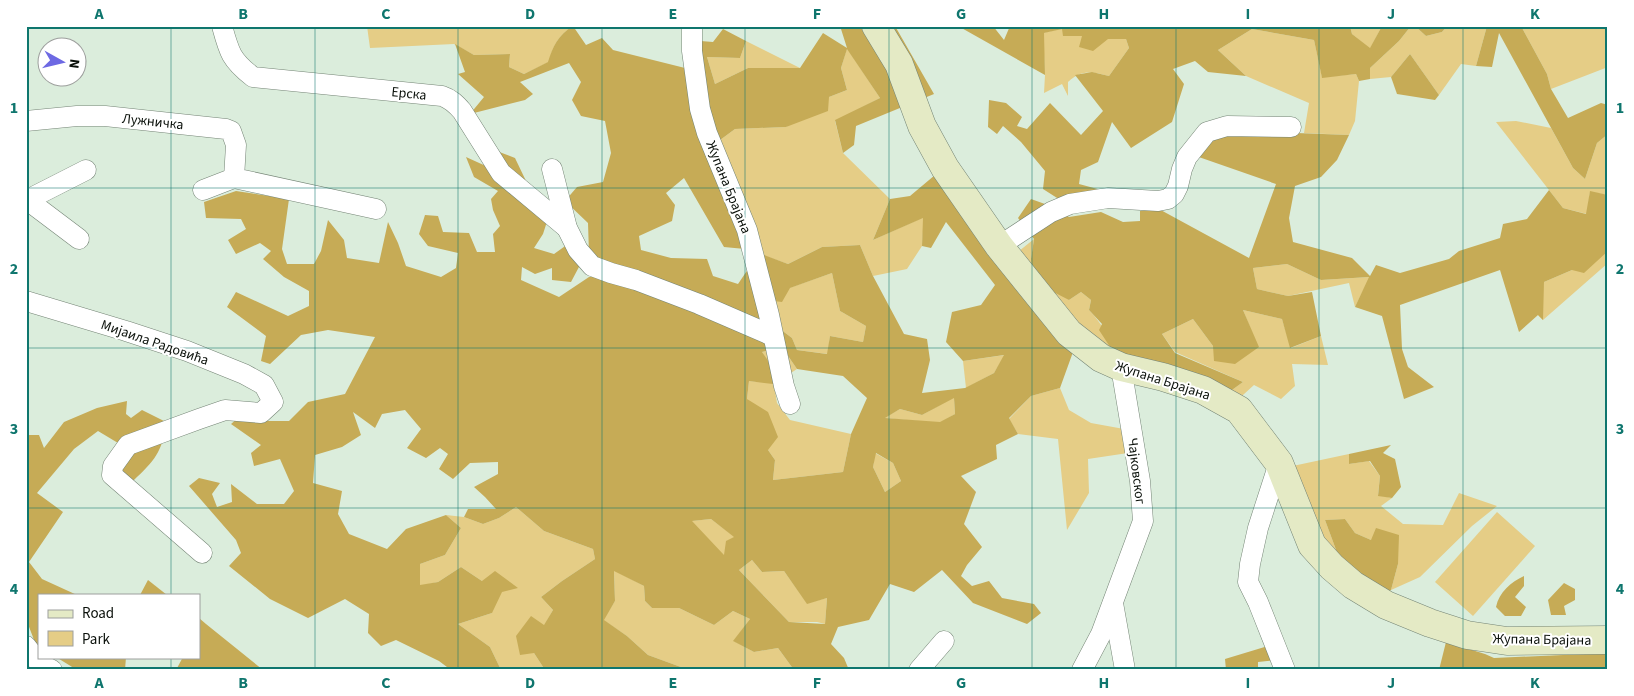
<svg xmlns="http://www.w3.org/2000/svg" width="1634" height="696" font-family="'Source Sans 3',sans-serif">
<rect width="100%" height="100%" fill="#dbeddc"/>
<g fill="#e5cd86">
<path d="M 367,26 L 573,26 C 559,35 553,45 549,62 L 524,74 L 509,67 L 510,54 L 474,55 L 454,44 L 370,48 Z"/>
<path d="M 1350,26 L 1382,26 L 1370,49 L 1352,34 Z"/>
<path d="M 1411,26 L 1415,26 L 1426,36 L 1442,32 L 1447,26 L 1487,26 L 1476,66 L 1461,64 L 1439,95 L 1410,54 L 1391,77 L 1370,79 L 1370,68 L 1399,41 Z"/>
<path d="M 1521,26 L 1608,26 L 1608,67 L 1551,89 L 1547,74 Z"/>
<path d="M 1063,28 C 1084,36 1103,39 1126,39 L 1129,48 L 1109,76 C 1093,72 1082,69 1068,82 L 1068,96 L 1062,84 L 1044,93 L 1045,75 L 1043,33 Z"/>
<path d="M 1252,29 L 1314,40 L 1322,77 L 1356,74 L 1359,81 L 1355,121 L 1349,135 L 1304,133 L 1309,103 L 1246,76 L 1218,50 Z"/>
<path d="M 746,41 L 800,68 L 748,68 L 715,84 L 707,57 L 740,58 Z"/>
<path d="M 847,48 L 880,98 L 835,121 L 843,153 L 890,199 L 873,240 L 924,217 L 922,246 L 907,269 L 873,276 L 860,245 L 822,247 L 788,264 L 745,249 L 716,143 L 735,129 L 786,127 L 829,97 L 847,90 L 841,68 Z"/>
<path d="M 1516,121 L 1551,128 L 1573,168 L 1585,179 L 1597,143 L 1608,134 L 1608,195 L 1590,192 L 1587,214 L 1563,208 L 1496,122 Z"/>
<path d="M 1034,239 L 1031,259 L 1069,300 L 1081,292 L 1091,300 L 1089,310 C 1103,325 1116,344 1112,364 L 1014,255 Z"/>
<path d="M 1608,249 L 1608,263 L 1543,320 L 1538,315 L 1544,282 L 1572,270 Z"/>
<path d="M 1287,264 L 1321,280 L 1370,277 L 1355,307 L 1349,283 L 1288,296 L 1257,289 L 1253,268 Z"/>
<path d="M 832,273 L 840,311 L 866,326 L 863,342 L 830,336 L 828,354 L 797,350 L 792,338 L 776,326 L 758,299 Z"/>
<path d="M 1243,310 L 1282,319 L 1291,348 L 1321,336 L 1328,365 L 1292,364 L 1295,386 L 1281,399 L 1254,385 L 1233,404 L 1221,398 L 1243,382 L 1175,352 L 1162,334 L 1193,319 L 1213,346 L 1258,347 Z"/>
<path d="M 782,347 L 797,369 L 774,384 L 777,403 L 790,420 L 851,434 L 843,472 L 773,480 L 775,460 L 768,450 L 747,399 L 749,381 L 773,383 L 762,352 Z"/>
<path d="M 1005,355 L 994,373 L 966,388 L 963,361 Z"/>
<path d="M 1060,388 L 1069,410 L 1091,423 L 1124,429 L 1128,453 L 1088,459 L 1089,493 L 1067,530 L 1058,439 L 1018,434 L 1009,419 L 1031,396 Z"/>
<path d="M 954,397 L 955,414 L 940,423 L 884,418 L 900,409 L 922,415 Z"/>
<path d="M 875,453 L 893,463 L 901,481 L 885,492 L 873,467 Z"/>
<path d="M 1349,454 L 1349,464 L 1369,461 L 1380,476 L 1378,495 L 1392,498 L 1381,506 L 1403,524 L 1443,525 L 1459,493 L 1497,506 L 1472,526 L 1420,577 L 1391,590 L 1398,564 L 1371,540 L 1355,533 L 1345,519 L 1325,520 L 1345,574 L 1317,542 L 1288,467 Z"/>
<path d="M 516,507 L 544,531 L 593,549 L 595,559 L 562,581 L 541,597 L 553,610 L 544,626 L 534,653 L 545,670 L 501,670 L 490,647 L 458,624 L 492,613 L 482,581 L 461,567 L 438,582 L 420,586 L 420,564 L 445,555 L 461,528 L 446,515 L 464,517 L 483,524 L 499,518 Z"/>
<path d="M 1497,512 L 1535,546 L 1473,616 L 1435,582 Z"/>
<path d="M 711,519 L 735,537 L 724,556 L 691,521 Z"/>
<path d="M 752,560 L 762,572 L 784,571 L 807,603 L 827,598 L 825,624 L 817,622 L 789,622 L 739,570 Z"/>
<path d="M 614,570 L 644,586 L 645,601 L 652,608 L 679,608 L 714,625 L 733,611 L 750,619 L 734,641 L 754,652 L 778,648 L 794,670 L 689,670 L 648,655 L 627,636 L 603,620 L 615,601 Z"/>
</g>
<g fill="#c6ab56" fill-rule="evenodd">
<path d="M 573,26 L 586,45 L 602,38 L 613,50 L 685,68 L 688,40 L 713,42 L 723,29 L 746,41 L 740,58 L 707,57 L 715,84 L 748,68 L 800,68 L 823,33 L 847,48 L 841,29 L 833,26 L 895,26 L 934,94 L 856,126 L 854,145 L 843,153 L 835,120 L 880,98 L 847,49 L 841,68 L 847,90 L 829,97 L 828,111 L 786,127 L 735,129 L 716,143 L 745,249 L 724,247 L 684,178 L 666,193 L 675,205 L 672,221 L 639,236 L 641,250 L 671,258 L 707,259 L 713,276 L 738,284 L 759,253 L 788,264 L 822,247 L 860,245 L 873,276 L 904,334 L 927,339 L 930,360 L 922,393 L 965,388 L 994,373 L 1004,355 L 963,361 L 946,342 L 952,312 L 981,305 L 995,285 L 946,222 L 931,248 L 922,246 L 923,218 L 873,240 L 890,199 L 910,196 L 935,175 L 1073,352 L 1060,388 L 1031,396 L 1009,418 L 1018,434 L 996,445 L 997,459 L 961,476 L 976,492 L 964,524 L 982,547 L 967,565 L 961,576 L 972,586 L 989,581 L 1002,598 L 1034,604 L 1041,613 L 1027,624 L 973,603 L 942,570 L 914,592 L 890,584 L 869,620 L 838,627 L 831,644 L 844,658 L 849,670 L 794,670 L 778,648 L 754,652 L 733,641 L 750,619 L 733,611 L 714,625 L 679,608 L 652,608 L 645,601 L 644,586 L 614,571 L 615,601 L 604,620 L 627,636 L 648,655 L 689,670 L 545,670 L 534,653 L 520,655 L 516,636 L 531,616 L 544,625 L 553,610 L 541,597 L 562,581 L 595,559 L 593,549 L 544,531 L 516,507 L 499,518 L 483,524 L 464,517 L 468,509 L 496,509 L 485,497 L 474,487 L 498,474 L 498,462 L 470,463 L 453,479 L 439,469 L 448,454 L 440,448 L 426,458 L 407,448 L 421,429 L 405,410 L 382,414 L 375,428 L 353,412 L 361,435 L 342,447 L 315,455 L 313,483 L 342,491 L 338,514 L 349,534 L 387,549 L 406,529 L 446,515 L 461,528 L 445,555 L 420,564 L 420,585 L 438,582 L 461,567 L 482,581 L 495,571 L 518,588 L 502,592 L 492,613 L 458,624 L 490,647 L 501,670 L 451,670 L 439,661 L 396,640 L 381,646 L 368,633 L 369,614 L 345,599 L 308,618 L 270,599 L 229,566 L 241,553 L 236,540 L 189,486 L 199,478 L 220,483 L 212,494 L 217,507 L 232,502 L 231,484 L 257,504 L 284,504 L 294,491 L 280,459 L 254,466 L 251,453 L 261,445 L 231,424 L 238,418 L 267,421 L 289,421 L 308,402 L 345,394 L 375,337 L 328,330 L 301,335 L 270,364 L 261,361 L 266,336 L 227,307 L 236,292 L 288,316 L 309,306 L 309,291 L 284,277 L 263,259 L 271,251 L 260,243 L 236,254 L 228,240 L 246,229 L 241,219 L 206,218 L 204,202 L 236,191 L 289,199 L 282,249 L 287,264 L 314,264 L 321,251 L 328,220 L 344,240 L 347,258 L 379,263 L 388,222 L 398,243 L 406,266 L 441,277 L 456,268 L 458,253 L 428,246 L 419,234 L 425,215 L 438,216 L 443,232 L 469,233 L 477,252 L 495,252 L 493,234 L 500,226 L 493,210 L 491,199 L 498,191 L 474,177 L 466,157 L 488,167 L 494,150 L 515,158 L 526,181 L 552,206 L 543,234 L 534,248 L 554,254 L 568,244 L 580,265 L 571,282 L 552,280 L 552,268 L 535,274 L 522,267 L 521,280 L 559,297 L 589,277 L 601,275 L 589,254 L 588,223 L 565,201 L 577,187 L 603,182 L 611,153 L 605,121 L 581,116 L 572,100 L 581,82 L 569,63 L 520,82 L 533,94 L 525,100 L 470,114 L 484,97 L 458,74 L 465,72 L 455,44 L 474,55 L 510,54 L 509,67 L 524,74 L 548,62 C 553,46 558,35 573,26 ZM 832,273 L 840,311 L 866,326 L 863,342 L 830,336 L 827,354 L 797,350 L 792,338 L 776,326 L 759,299 L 782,302 L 790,288 ZM 782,347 L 797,369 L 843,376 L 867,398 L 851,434 L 843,472 L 773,480 L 775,460 L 768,450 L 778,437 L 768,412 L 747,399 L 749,381 L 773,384 L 773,368 L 762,352 ZM 954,398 L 955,414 L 940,422 L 885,418 L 900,409 L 922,415 ZM 876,453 L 893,463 L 901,481 L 885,492 L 873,467 ZM 711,519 L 734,537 L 726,541 L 724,555 L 692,521 ZM 752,560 L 762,572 L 784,571 L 807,604 L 827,598 L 825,624 L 789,622 L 739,570 Z"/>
<path d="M 958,26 L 993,26 L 1004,40 L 1010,26 L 1350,26 L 1352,34 L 1370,48 L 1382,26 L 1411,26 L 1399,41 L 1370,68 L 1370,79 L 1359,81 L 1356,74 L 1322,78 L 1314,40 L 1252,29 L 1218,50 L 1246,76 L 1208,72 L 1195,61 L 1173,69 L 1184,84 L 1172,122 L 1131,148 L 1112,122 L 1098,162 L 1081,170 L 1079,184 L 1105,191 L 1065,203 L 1043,189 L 1045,171 L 1021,142 L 1003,126 L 997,134 L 988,127 L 989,100 L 1006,103 L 1022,117 L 1017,126 L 1027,129 L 1050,103 L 1081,135 L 1103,111 L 1075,75 L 1092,72 L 1109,76 L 1129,48 L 1126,39 L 1108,39 L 1093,51 L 1079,47 L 1082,36 L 1063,36 L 1062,29 L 1044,33 L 1045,75 Z"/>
<path d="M 1415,26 L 1447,26 L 1442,32 L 1426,36 Z"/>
<path d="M 1487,26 L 1521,26 L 1547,74 L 1551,89 L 1568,118 L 1601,103 L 1608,105 L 1608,134 L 1597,143 L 1585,179 L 1573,168 L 1499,33 L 1492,67 L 1476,66 Z"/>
<path d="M 1410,54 L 1439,95 L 1435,100 L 1397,94 L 1391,77 Z"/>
<path d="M 1247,131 L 1349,135 L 1337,160 L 1321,177 L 1295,186 L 1289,218 L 1293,242 L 1352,258 L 1370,276 L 1376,265 L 1400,273 L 1449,259 L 1459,251 L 1500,238 L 1503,224 L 1527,219 L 1549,190 L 1563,208 L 1586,214 L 1590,191 L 1608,195 L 1608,251 L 1584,273 L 1572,270 L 1544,282 L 1543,320 L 1538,315 L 1519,332 L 1500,270 L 1400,305 L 1402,349 L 1408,367 L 1434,387 L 1404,399 L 1382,316 L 1355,307 L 1369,277 L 1321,280 L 1287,264 L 1253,268 L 1257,289 L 1288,296 L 1312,292 L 1321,336 L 1290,348 L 1282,319 L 1243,310 L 1259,347 L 1235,364 L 1214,361 L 1213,346 L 1193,319 L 1162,334 L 1175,353 L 1243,382 L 1221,398 L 1114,353 L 1099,330 L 1102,324 L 1089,310 L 1091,300 L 1081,292 L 1069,300 L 1034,282 L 1031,259 L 1034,239 L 1018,218 L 1031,199 L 1056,208 L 1069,217 L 1101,212 L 1123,222 L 1140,221 L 1140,211 L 1157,208 L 1249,258 L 1276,184 L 1193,155 L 1213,136 Z"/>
<path d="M 127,401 L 126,414 L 131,418 L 142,410 L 166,422 C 163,452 154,461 133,481 L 117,478 L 118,443 L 98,431 L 74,449 L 37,493 L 63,512 L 29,562 L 42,579 L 77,595 L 39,595 L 39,647 L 36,645 L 26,619 L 26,435 L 39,435 L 44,448 L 64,422 L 97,408 Z"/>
<path d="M 1391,445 L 1383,453 L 1395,459 L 1401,487 L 1392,498 L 1378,496 L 1380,476 L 1370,461 L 1349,464 L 1349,454 Z"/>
<path d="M 1345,519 L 1355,533 L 1371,540 L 1376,528 L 1399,535 L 1398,564 L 1391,590 L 1383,596 L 1345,574 L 1325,520 Z"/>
<path d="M 1524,576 L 1524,586 L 1515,597 L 1526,607 L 1521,616 L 1505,616 L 1496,607 C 1499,592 1511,582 1524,576 Z"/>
<path d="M 148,580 L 167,595 L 140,595 Z"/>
<path d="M 1564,583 L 1575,589 L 1575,600 L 1564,606 L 1566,615 L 1551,615 L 1548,600 Z"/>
<path d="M 199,618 L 206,624 L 263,670 L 176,670 L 183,657 L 199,657 Z"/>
<path d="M 1284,641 L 1286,659 L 1258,662 L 1258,670 L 1226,670 L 1225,659 Z"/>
<path d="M 1446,642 L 1485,654 L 1494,658 L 1608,653 L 1608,670 L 1439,670 Z"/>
<path d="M 56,657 L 126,657 L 125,670 L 77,670 Z"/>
</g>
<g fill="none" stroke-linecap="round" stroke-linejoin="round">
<defs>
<g id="street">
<path d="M 222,26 C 229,52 231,60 253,77 L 442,96 C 451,99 456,104 462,111 L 501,173 L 567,228"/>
<path d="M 692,26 L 692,51 L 700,109 L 707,133 L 747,230 L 769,315 L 784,386 L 790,404"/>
<path d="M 26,121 L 77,116 L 105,116 L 226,129 L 231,131 L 236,145 L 234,178 L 376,209"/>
<path d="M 552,169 L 567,228 L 578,250 L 592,266 L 611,273 L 636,280 L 699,304 L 773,336"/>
<path d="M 203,190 L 234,178"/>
<path d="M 26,199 L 79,239"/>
<path d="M 27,200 L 86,170"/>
<path d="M 999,246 L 1051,212 L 1070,204 L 1108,198 L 1158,201 L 1168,199 L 1174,194 L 1178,186 L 1182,169 L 1187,157 L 1207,132 L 1227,126 L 1291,127"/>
<path d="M 26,301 L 126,331 L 187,351 L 244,374 L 264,385 L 273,402 L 261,413 L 225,410 L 199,419 L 128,445 L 113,466 L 112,475 L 202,553"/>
<path d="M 1279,463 L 1258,528 L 1250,564 L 1248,582 L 1258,602 L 1285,670"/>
<path d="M 1113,603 L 1125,670"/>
<path d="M 26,646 L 39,663 L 52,670"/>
<path d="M 919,670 L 944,641"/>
<path d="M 1082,670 L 1101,634 L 1143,521 L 1140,481 L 1121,367"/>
</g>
<path id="secondary" d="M 876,26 L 899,64 L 922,126 L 945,168 L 999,246 L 1069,333 L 1101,358 L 1121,367 L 1163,377 L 1203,390 L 1239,410 L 1279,463 L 1312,545 L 1332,567 L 1353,585 L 1386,605 L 1430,623 L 1467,635 L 1507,641 L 1608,640"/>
</defs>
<use href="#street" stroke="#748475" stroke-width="21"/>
<use href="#secondary" stroke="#748475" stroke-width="29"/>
<use href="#street" stroke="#fff" stroke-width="20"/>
<use href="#secondary" stroke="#e4eac5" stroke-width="28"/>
</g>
<path fill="none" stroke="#0f766e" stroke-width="1" stroke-opacity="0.55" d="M 171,26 L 171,595M 315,26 L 315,670M 458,26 L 458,670M 602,26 L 602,670M 745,26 L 745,670M 889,26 L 889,670M 1032,26 L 1032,670M 1176,26 L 1176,670M 1319,26 L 1319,670M 1463,26 L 1463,670M 26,188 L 1608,188M 26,348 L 1608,348M 26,508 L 1608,508M 171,657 L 171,670"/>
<g text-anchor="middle" stroke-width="4" stroke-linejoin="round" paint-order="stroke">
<g font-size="14" fill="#0a100a" stroke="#fff">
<text transform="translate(409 93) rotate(6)" y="5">Ерска</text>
<text transform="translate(153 121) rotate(6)" y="5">Лужничка</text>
<text transform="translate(729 187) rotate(68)" y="5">Жупана Брајана</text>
<text transform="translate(155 342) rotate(19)" y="5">Мијаила Радовића</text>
<text transform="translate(1163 380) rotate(18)" y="5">Жупана Брајана</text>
<text transform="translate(1137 471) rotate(83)" y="5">Чајковског</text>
<text transform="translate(1542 639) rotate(1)" y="5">Жупана Брајана</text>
</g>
</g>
<rect width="1634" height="696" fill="none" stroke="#ffffff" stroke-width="55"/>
<rect x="38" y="594" width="162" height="65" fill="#ffffff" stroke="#9d9f9d"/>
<rect x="48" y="610" width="25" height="8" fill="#e4eac5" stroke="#9d9f9d"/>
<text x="82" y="618" font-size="15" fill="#0a100a">Road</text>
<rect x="48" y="631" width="25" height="15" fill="#e5cd86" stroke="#9d9f9d"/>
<text x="82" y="644" font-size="15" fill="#0a100a">Park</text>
<g transform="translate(62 62) rotate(98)"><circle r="24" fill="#ffffff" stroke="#9d9f9d"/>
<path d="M0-4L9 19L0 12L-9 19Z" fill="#6d69e3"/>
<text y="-8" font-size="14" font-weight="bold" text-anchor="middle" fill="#0a100a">N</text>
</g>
<rect x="28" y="28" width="1578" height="640" fill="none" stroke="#0f766e" stroke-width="2"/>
<g font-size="16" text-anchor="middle" font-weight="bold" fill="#0f766e">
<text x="99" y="19">A</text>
<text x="243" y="19">B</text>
<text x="386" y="19">C</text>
<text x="530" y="19">D</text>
<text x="673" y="19">E</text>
<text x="817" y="19">F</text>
<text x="961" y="19">G</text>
<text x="1104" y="19">H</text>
<text x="1248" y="19">I</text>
<text x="1391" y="19">J</text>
<text x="1535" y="19">K</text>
<text x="14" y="113">1</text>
<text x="1620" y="113">1</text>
<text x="14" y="274">2</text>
<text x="1620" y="274">2</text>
<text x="14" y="434">3</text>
<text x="1620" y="434">3</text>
<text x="14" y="594">4</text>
<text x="1620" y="594">4</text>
<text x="99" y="688">A</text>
<text x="243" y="688">B</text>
<text x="386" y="688">C</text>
<text x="530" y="688">D</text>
<text x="673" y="688">E</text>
<text x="817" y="688">F</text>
<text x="961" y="688">G</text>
<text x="1104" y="688">H</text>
<text x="1248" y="688">I</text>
<text x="1391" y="688">J</text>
<text x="1535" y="688">K</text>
</g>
</svg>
